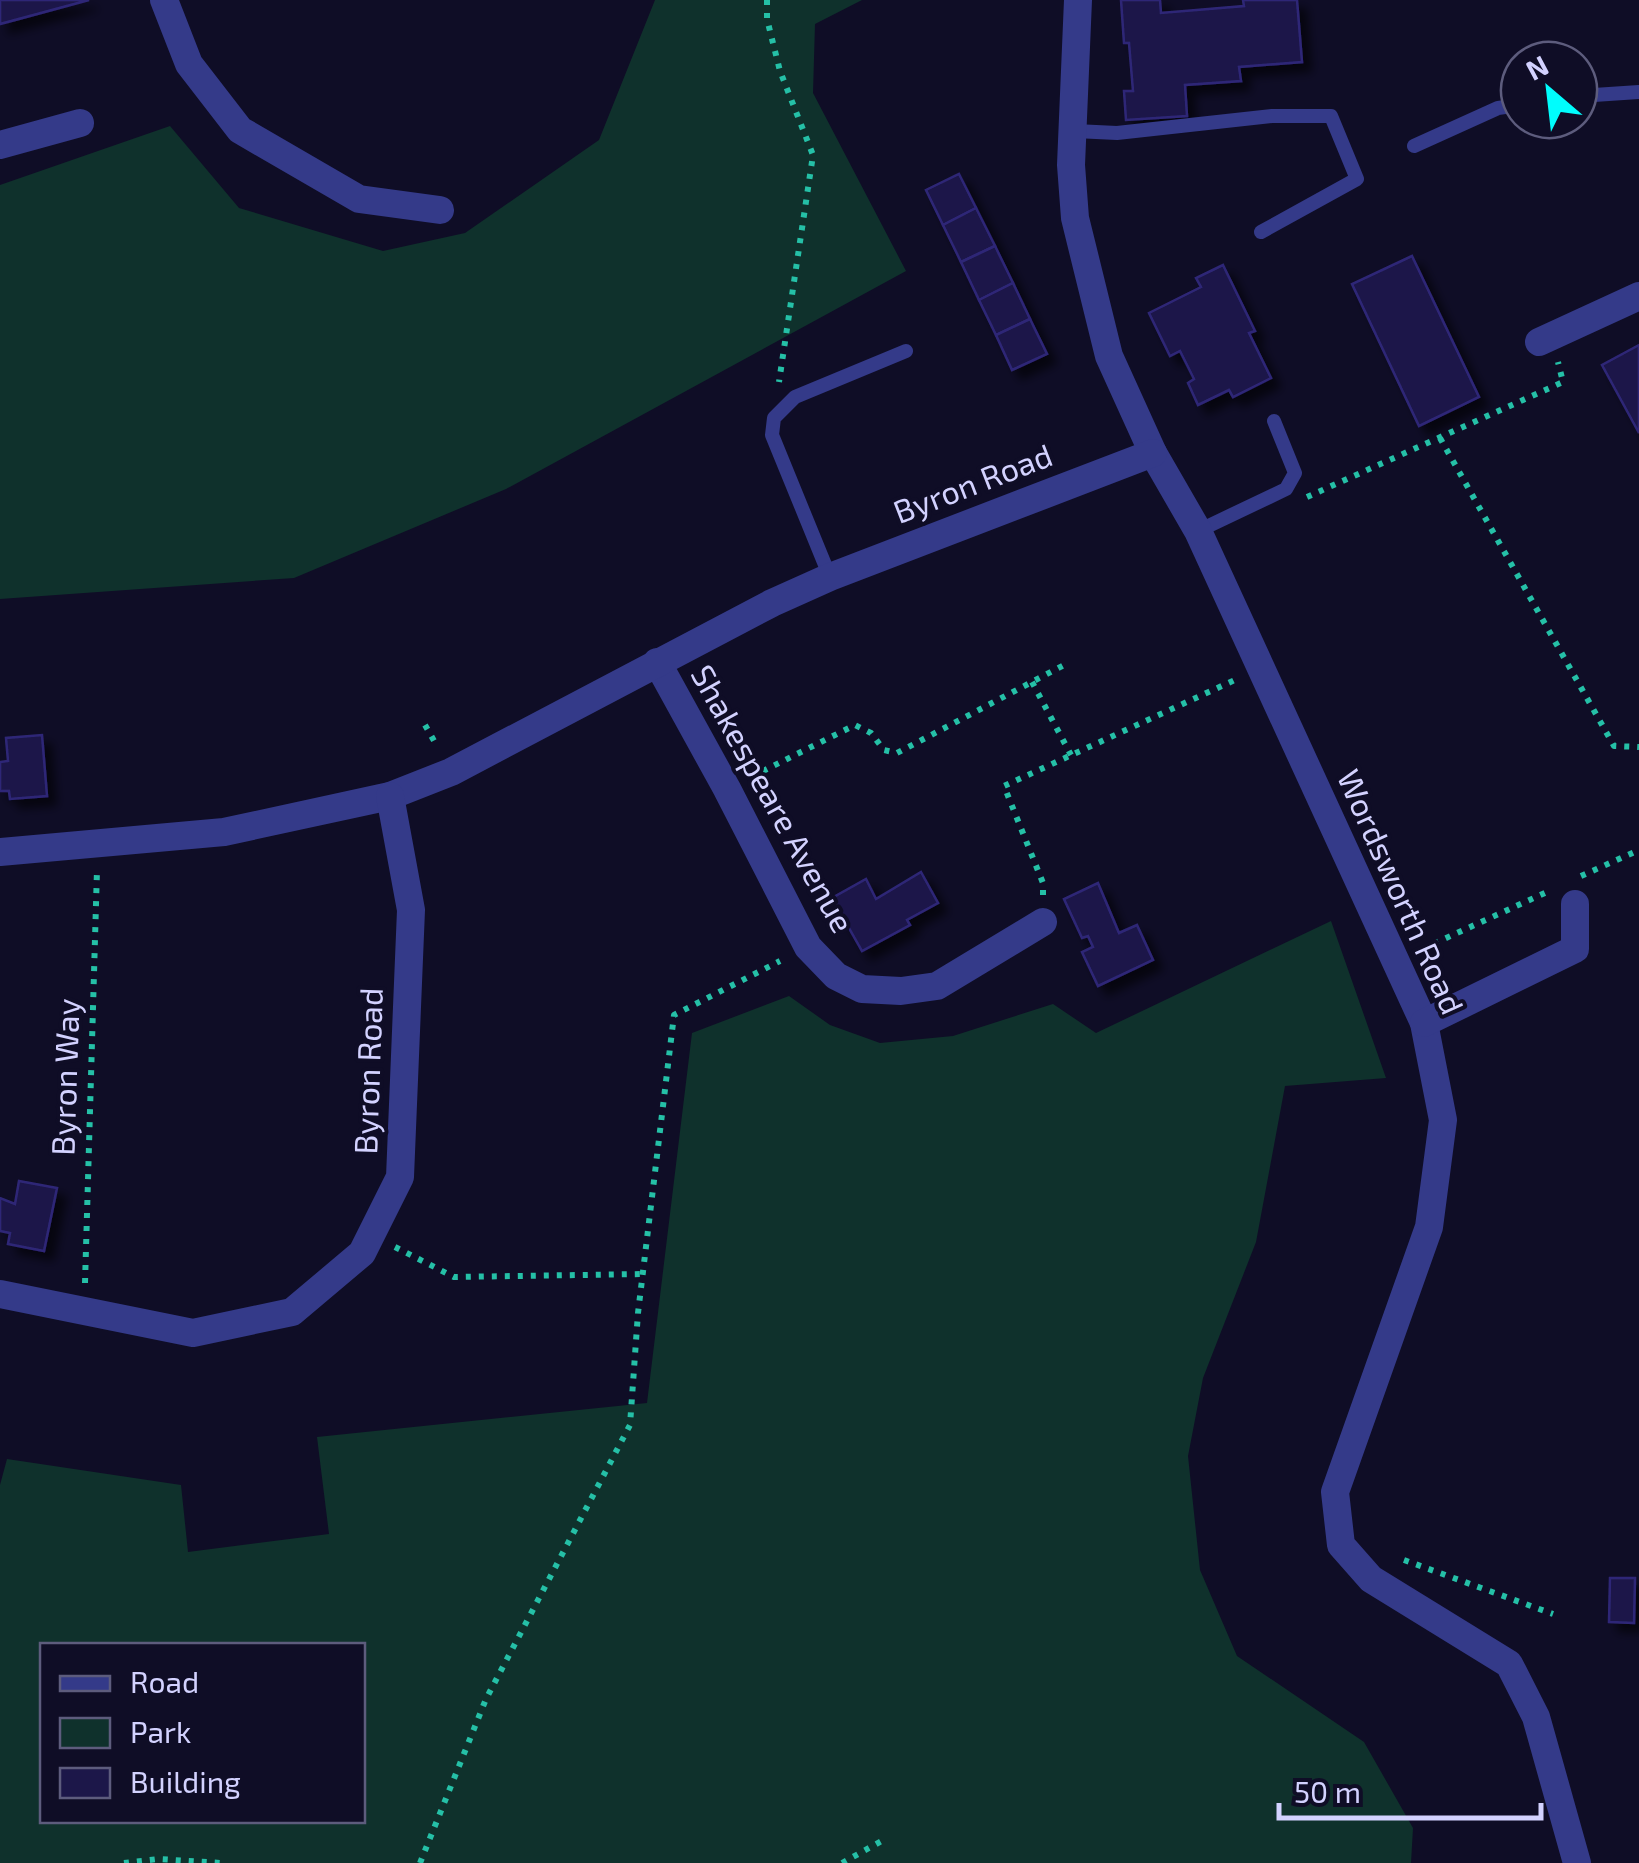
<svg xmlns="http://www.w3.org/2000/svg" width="1639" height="1863" font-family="'Exo 2',sans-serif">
<defs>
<filter id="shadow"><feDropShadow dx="9" dy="9" stdDeviation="5" flood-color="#0009"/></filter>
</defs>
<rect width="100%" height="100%" fill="#0f0d26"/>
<g fill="#0f312c" fill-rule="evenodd">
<path d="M 655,0 L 862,0 L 815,24 L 813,93 L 906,271 L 506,489 L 294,578 L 0,599 L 0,185 L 170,126 L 239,208 L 383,251 L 465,233 L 599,140 Z"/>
<path d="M 1331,921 L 1386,1078 L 1285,1086 L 1256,1242 L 1203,1378 L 1188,1456 L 1200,1570 L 1237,1656 L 1364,1742 L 1413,1828 L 1411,1863 L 0,1863 L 0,1485 L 7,1459 L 181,1485 L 188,1552 L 329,1534 L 317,1437 L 647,1403 L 692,1033 L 789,996 L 830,1025 L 880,1043 L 953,1036 L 1053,1004 L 1096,1033 ZM 42,1646 L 362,1646 L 362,1820 L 42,1820 Z"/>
</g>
<g fill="#1c1749" stroke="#2f2877" stroke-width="2.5" filter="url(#shadow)">
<path d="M 0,0 L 89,0 L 0,24 Z"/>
<path d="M 1121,0 L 1160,0 L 1161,13 L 1244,6 L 1243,0 L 1297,0 L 1302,62 L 1239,67 L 1241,81 L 1185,85 L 1187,116 L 1126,120 L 1124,91 L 1133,91 L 1129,43 L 1124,43 Z"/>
<path d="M 959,174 L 976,208 L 943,225 L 926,190 Z"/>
<path d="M 976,208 L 995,246 L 961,262 L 943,225 Z"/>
<path d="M 995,246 L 1013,283 L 979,300 L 961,262 Z"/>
<path d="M 1412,256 L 1479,397 L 1419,426 L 1352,284 Z"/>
<path d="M 1223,265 L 1255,331 L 1249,333 L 1271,378 L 1233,397 L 1229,390 L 1198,405 L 1188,383 L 1194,379 L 1180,351 L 1170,356 L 1149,313 L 1201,287 L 1196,278 Z"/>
<path d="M 1013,283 L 1030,319 L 996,335 L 979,300 Z"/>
<path d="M 1030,319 L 1047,354 L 1012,370 L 996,335 Z"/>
<path d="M 1639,345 L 1639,433 L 1602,365 Z"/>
<path d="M 42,735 L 47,796 L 10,799 L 9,791 L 0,791 L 0,762 L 8,761 L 6,738 Z"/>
<path d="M 921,872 L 938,903 L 907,920 L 910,925 L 862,951 L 832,898 L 866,879 L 876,899 Z"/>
<path d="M 1098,883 L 1119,933 L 1137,925 L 1153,960 L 1098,986 L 1082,952 L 1093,947 L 1088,936 L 1082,938 L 1064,899 Z"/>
<path d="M 19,1181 L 57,1188 L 44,1251 L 8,1244 L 10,1233 L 0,1231 L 0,1198 L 15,1204 Z"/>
<path d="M 1610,1578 L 1635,1578 L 1634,1623 L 1609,1622 Z"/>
</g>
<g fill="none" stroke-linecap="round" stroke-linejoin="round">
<g stroke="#25c0a7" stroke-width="6" stroke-dasharray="5 8" stroke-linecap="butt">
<path d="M 767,0 L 767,19 L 780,71 L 813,155 L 779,382"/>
<path d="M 1440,438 L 1614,746 L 1639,747"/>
<path d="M 1307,497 L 1563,382 L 1558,362"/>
<path d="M 1032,682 L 1071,755"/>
<path d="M 425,725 L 437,746"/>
<path d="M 751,777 L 855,725 L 871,733 L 884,750 L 897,753 L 1066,664"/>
<path d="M 1581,876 L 1639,850"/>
<path d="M 1043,895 L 1043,883 L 1004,786 L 1237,679"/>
<path d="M 1422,949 L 1547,892"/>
<path d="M 395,1247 L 454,1277 L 643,1274"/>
<path d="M 85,1283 L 97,870"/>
<path d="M 1404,1560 L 1553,1614"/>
<path d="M 124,1863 L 158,1859 L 221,1863"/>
<path d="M 420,1863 L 486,1699 L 630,1425 L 638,1313 L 674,1015 L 780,961"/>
<path d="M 842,1863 L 887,1838"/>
</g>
<g stroke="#343a89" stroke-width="14">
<path d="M 1579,96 L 1639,92"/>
<path d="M 1075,131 L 1117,133 L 1272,116 L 1331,116 L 1357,179 L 1261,232"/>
<path d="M 1414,146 L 1498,108 L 1519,105"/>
<path d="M 1198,531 L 1286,489 L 1295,473 L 1274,421"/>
<path d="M 830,577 L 772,435 L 774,418 L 795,397 L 906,351"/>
</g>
<g stroke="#343a89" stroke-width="28">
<path d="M 164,0 L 189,64 L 240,130 L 359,199 L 440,210"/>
<path d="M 1078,0 L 1071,165 L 1075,218 L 1109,356 L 1153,453 L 1198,531 L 1424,1023 L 1443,1120 L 1429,1227 L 1335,1492 L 1341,1545 L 1371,1579 L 1509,1664 L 1536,1717 L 1577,1863"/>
<path d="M 0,145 L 80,123"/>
<path d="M 1539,342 L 1639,296"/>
<path d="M 657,662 L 727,789 L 808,947 L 836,976 L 862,989 L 901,991 L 937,986 L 1043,922"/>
<path d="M 0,852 L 224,832 L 390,796 L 451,772 L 772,603 L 830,577 L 1153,453"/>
<path d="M 1424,1023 L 1575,949 L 1575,904"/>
<path d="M 0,1294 L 193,1333 L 292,1312 L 362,1253 L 400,1177 L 411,910 L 390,796"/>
</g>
</g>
<g text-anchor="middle" stroke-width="8" stroke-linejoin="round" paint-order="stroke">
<g font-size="32" fill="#d3d2ff" stroke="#0f0d26">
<text transform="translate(973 484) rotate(-21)" y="11">Byron Road</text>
<text transform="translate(772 799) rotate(61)" y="11">Shakespeare Avenue</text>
<text transform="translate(1400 892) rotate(66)" y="11">Wordsworth Road</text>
<text transform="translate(369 1071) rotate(-88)" y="11">Byron Road</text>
<text transform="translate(66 1077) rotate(-88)" y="11">Byron Way</text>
</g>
</g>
<rect x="40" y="1643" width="325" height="180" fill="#0f0d26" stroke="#5d5c7d" stroke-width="2.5"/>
<rect x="60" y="1676" width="50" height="15" fill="#343a89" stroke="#5d5c7d" stroke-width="2.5"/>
<text x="130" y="1693" font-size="30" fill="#d3d2ff">Road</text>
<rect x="60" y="1718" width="50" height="30" fill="#0f312c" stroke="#5d5c7d" stroke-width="2.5"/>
<text x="130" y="1743" font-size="30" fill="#d3d2ff">Park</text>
<rect x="60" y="1768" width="50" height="30" fill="#1c1749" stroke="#5d5c7d" stroke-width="2.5"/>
<text x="130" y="1793" font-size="30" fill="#d3d2ff">Building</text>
<g transform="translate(1549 90) rotate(332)"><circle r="48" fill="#0f0d26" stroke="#5d5c7d" stroke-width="2.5"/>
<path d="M0-8L18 38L0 25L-18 38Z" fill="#00fdfd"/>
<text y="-15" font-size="28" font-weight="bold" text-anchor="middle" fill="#d3d2ff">N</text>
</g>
<path d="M1279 1803v15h262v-15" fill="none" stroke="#d3d2ff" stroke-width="5"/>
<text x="1294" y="1803" font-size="30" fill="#d3d2ff" stroke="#0f0d26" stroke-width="8" paint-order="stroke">50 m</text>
</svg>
